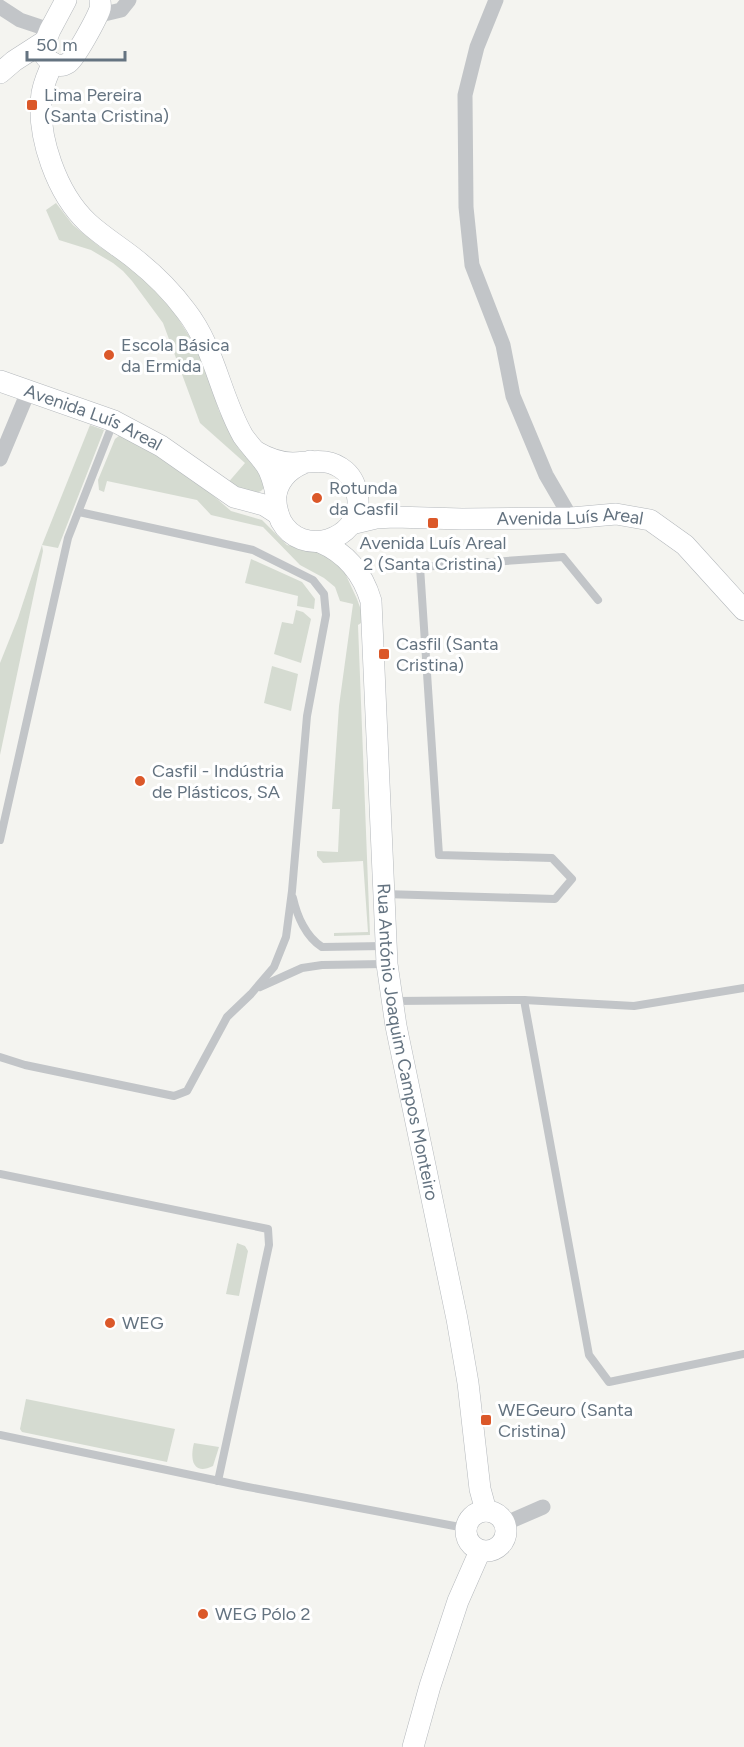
<svg xmlns="http://www.w3.org/2000/svg" width="744" height="1747" font-family="Figtree,sans-serif">
<rect width="100%" height="100%" fill="#f4f4f0"/>
<g fill="#d5dbd1">
<path d="M 56,203 L 73,225 L 100,247 L 119,258 L 157,292 L 174,312 L 196,347 L 208,376 L 219,411 L 239,449 L 260,466 L 265,487 L 261,491 L 256,493 L 226,485 L 245,463 L 200,423 L 163,323 L 132,281 L 123,271 L 113,263 L 91,250 L 59,240 L 46,210 Z"/>
<path d="M 90,425 L 104,430 L 58,548 L 42,545 L 43,551 L 0,755 L 0,663 L 18,618 L 42,545 Z"/>
<path d="M 120,435 L 162,451 L 231,511 L 262,520 L 287,545 L 331,555 L 345,573 L 357,599 L 361,610 L 361,623 L 358,625 L 370,935 L 334,936 L 334,933 L 368,932 L 363,861 L 323,863 L 317,856 L 317,851 L 338,852 L 340,809 L 332,809 L 339,706 L 353,604 L 340,601 L 335,587 L 324,578 L 300,565 L 263,527 L 211,515 L 197,500 L 107,481 L 104,492 L 99,490 L 98,480 L 115,439 Z"/>
<path d="M 251,559 L 302,582 L 315,599 L 314,609 L 297,606 L 298,596 L 245,583 Z"/>
<path d="M 296,610 L 303,612 L 311,619 L 301,663 L 274,654 L 282,622 L 293,624 Z"/>
<path d="M 272,666 L 298,674 L 291,711 L 264,703 Z"/>
<path d="M 237,1243 L 245,1246 L 248,1251 L 239,1296 L 226,1294 Z"/>
<path d="M 26,1399 L 175,1429 L 167,1462 L 22,1432 L 20,1429 Z"/>
<path d="M 194,1443 L 219,1447 L 213,1466 C 192,1476 190,1458 194,1443 Z"/>
</g>
<g fill="none" stroke-linecap="round" stroke-linejoin="round">
<defs>
<g id="secondary">
<path d="M 66,0 L 50,30 L 42,50 C 46,60 57,70 68,63 C 75,59 97,18 100,9 C 101,7 100,3 100,0"/>
<path d="M 53,63 C 48,73 44,83 42,93 C 36,136 57,194 88,223 C 102,236 120,247 135,259 C 154,274 172,292 186,311 C 215,348 220,396 243,436 C 250,446 259,455 266,465 C 272,474 274,484 276,494"/>
<path d="M 0,73 L 14,61 L 45,41"/>
<path id="s1" d="M 0,381 L 114,421 L 161,446 L 234,497 L 264,505 L 278,514"/>
<path d="M 255,451 C 267,458 279,463 293,463 C 313,462 329,457 345,471 C 353,478 357,489 358,500 C 360,541 301,558 281,521 C 277,512 275,504 276,494 C 280,476 293,466 310,461"/>
<path id="s2" d="M 351,524 L 376,518 L 394,517 L 462,519 L 571,518 L 616,514 L 650,520 L 685,545 L 744,610"/>
<path id="s3" d="M 320,542 C 346,553 363,574 371,601 L 387,964 L 396,1026 L 457,1319 L 468,1383 L 480,1489 L 486,1511"/>
<circle cx="486" cy="1531" r="20"/>
<path d="M 413,1747 L 430,1686 L 458,1601 L 480,1551"/>
</g>
</defs>
<use href="#secondary" stroke="#b4b8bc" stroke-width="22"/>
<g stroke="#c2c5c8" stroke-width="8">
<path d="M 0,840 L 68,538 L 113,423"/>
<path d="M 384,894 L 555,899 L 572,879 L 552,858 L 439,855 L 420,567 L 563,557 L 598,600"/>
<path d="M 293,898 C 297,916 306,937 322,947 L 384,946"/>
<path d="M 260,987 L 302,968 L 322,965 L 385,964"/>
<path d="M 524,1000 L 589,1355 L 609,1382 L 744,1354"/>
<path d="M 394,1001 L 524,1000 L 634,1006 L 744,988"/>
<path d="M 0,1057 L 25,1065 L 174,1096 L 187,1091 L 227,1017 L 251,994 L 274,967 L 286,937 L 292,891 L 307,716 L 326,615 L 324,594 L 313,580 L 253,550 L 79,512"/>
<path d="M 0,1174 L 268,1229 L 269,1245 L 218,1481"/>
<path d="M 0,1435 L 243,1486 L 465,1528"/>
</g>
<g stroke="#c2c5c8" stroke-width="15">
<path d="M 496,0 L 477,47 L 465,95 L 466,207 L 472,265 L 503,345 L 513,396 L 546,475 L 571,518"/>
<path d="M 0,7 L 20,20 L 50,30"/>
<path d="M 96,16 L 121,10 L 129,0"/>
<path d="M 0,459 L 28,392"/>
<path d="M 504,1524 L 543,1507"/>
</g>
<use href="#secondary" stroke="#fff" stroke-width="21"/>
</g>
<g fill="#db5829" stroke="#fff" stroke-width="2">
<rect x="26" y="99" width="12" height="12" rx="3"/>
<circle cx="109" cy="355" r="6"/>
<circle cx="317" cy="498" r="6"/>
<rect x="427" y="517" width="12" height="12" rx="3"/>
<rect x="378" y="648" width="12" height="12" rx="3"/>
<circle cx="140" cy="781" r="6"/>
<circle cx="110" cy="1323" r="6"/>
<rect x="480" y="1414" width="12" height="12" rx="3"/>
<circle cx="203" cy="1614" r="6"/>
</g>
<g text-anchor="middle" stroke-width="6" stroke-linejoin="round" paint-order="stroke">
<g font-size="18" fill="#647380" stroke="#fff" text-anchor="start">
<text x="44" y="101">Lima Pereira<tspan x="44" dy="21">(Santa Cristina)</tspan></text>
<text x="121" y="351">Escola Básica<tspan x="121" dy="21">da Ermida</tspan></text>
<text x="329" y="494">Rotunda<tspan x="329" dy="21">da Casfil</tspan></text>
<text x="433" y="549" text-anchor="middle">Avenida Luís Areal<tspan x="433" dy="21">2 (Santa Cristina)</tspan></text>
<text x="396" y="650">Casfil (Santa<tspan x="396" dy="21">Cristina)</tspan></text>
<text x="152" y="777">Casfil - Indústria<tspan x="152" dy="21">de Plásticos, SA</tspan></text>
<text x="122" y="1329">WEG</text>
<text x="498" y="1416">WEGeuro (Santa<tspan x="498" dy="21">Cristina)</tspan></text>
<text x="215" y="1620">WEG Pólo 2</text>
</g>
<g font-size="18" fill="#647380" stroke="#fff">
<text dy="6" stroke="none"><textPath href="#s1" startOffset="100">Avenida Luís Areal</textPath></text>
<text dy="6" stroke="none"><textPath href="#s2" startOffset="220">Avenida Luís Areal</textPath></text>
<text dy="6" stroke="none"><textPath href="#s3" startOffset="524">Rua António Joaquim Campos Monteiro</textPath></text>
</g>
</g>
<path d="M27 51v9h98v-9" fill="none" stroke="#647380" stroke-width="3"/>
<text x="36" y="51" font-size="18" fill="#647380" stroke="#ffffff" stroke-width="4.5" paint-order="stroke">50 m</text>
</svg>
